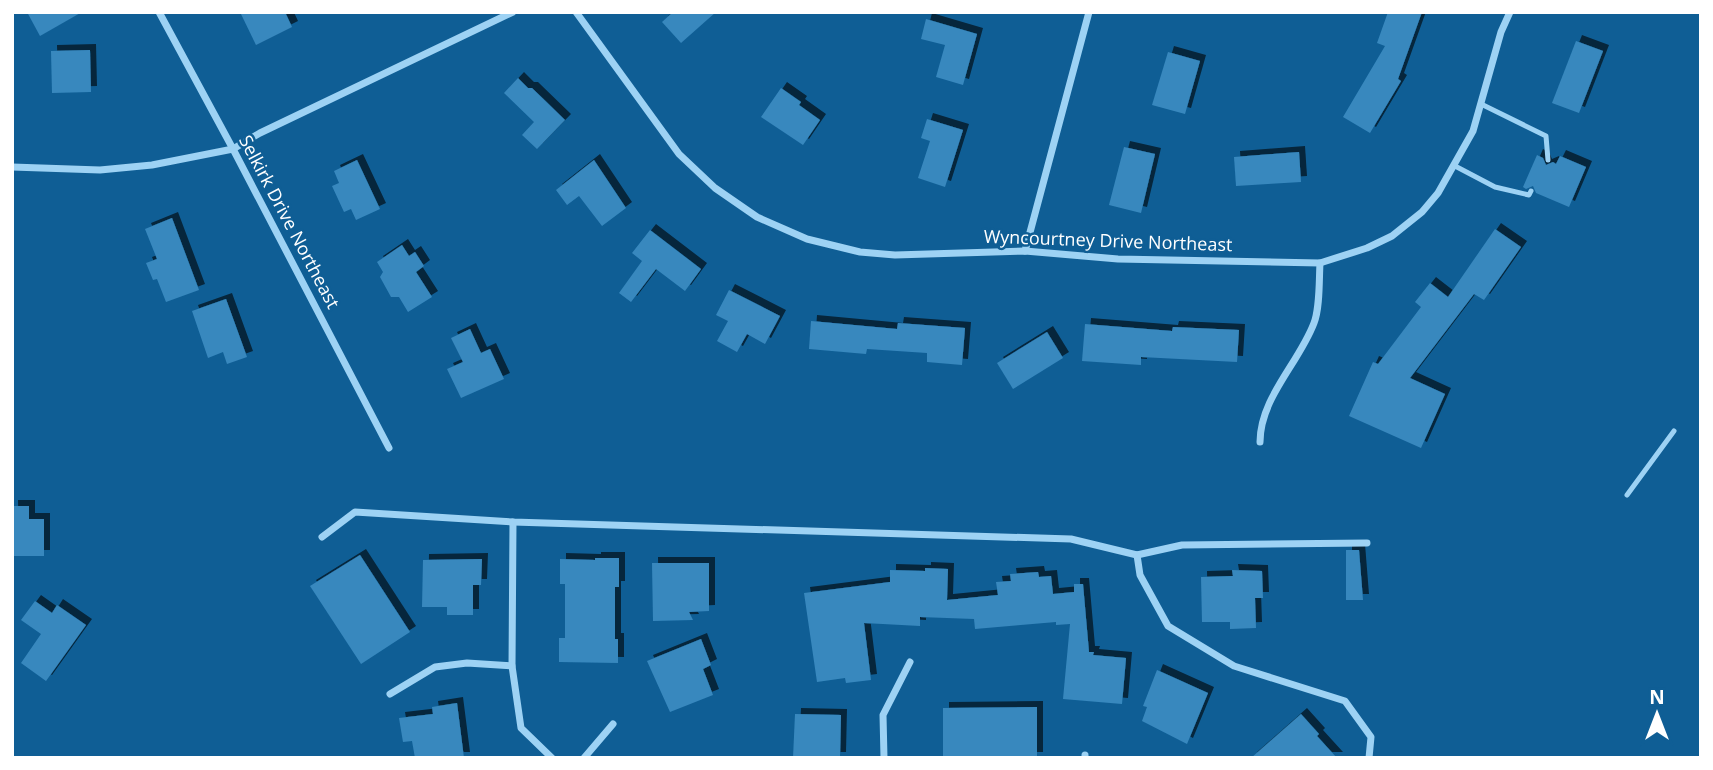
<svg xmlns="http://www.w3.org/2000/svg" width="1713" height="770" font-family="'Open Sans',sans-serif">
<defs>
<filter id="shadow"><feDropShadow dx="6" dy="-6" stdDeviation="0" flood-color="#0009"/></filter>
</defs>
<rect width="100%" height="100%" fill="#0f5e95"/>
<g fill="#3888be" filter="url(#shadow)">
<path d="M 27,12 L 82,12 L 40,36 Z"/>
<path d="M 240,12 L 285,12 L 292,27 L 256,45 Z"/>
<path d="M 673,12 L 716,12 L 681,43 L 662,22 Z"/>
<path d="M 1388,12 L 1422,12 L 1398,79 L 1401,81 L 1370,133 L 1343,117 L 1385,46 L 1377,43 Z"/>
<path d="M 926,19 L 977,34 L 963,85 L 936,77 L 945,45 L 921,39 Z"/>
<path d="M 1576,41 L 1603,51 L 1579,113 L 1552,103 Z"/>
<path d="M 90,50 L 91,92 L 52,93 L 51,51 Z"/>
<path d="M 1168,52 L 1200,61 L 1185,114 L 1152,105 Z"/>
<path d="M 518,78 L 528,88 L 532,88 L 565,120 L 537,149 L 522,135 L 534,122 L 504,93 Z"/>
<path d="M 781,88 L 801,102 L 799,105 L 820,120 L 803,145 L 761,117 Z"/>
<path d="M 927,119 L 963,130 L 945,187 L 918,178 L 930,141 L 921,138 Z"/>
<path d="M 1124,147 L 1155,154 L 1141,213 L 1109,205 Z"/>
<path d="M 1299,152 L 1301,182 L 1236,186 L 1234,157 Z"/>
<path d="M 1537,155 L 1543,158 L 1546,165 L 1553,162 L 1556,164 L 1560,156 L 1586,167 L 1569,207 L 1536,193 L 1533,186 L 1526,189 L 1523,187 Z"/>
<path d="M 357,160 L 380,209 L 356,220 L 351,209 L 344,212 L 332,186 L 339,183 L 334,171 Z"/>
<path d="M 594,160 L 626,208 L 602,226 L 579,196 L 567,205 L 556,190 Z"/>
<path d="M 172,218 L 199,290 L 166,302 L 157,279 L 153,280 L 146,263 L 157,259 L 145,229 Z"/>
<path d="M 1495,229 L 1521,247 L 1484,300 L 1474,294 L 1410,378 L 1445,394 L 1421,448 L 1349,416 L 1373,362 L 1378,364 L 1421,307 L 1415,302 L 1430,283 L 1448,297 Z"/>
<path d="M 650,230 L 701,269 L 685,291 L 656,269 L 631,302 L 619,293 L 642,261 L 632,253 Z"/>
<path d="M 402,245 L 409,256 L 415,252 L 424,266 L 416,272 L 432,297 L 408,312 L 399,297 L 391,297 L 380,277 L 383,272 L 377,262 Z"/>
<path d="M 729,290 L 780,316 L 765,344 L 747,334 L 737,352 L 717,341 L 728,321 L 716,315 Z"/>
<path d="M 226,299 L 247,357 L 227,364 L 223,352 L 208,358 L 192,311 Z"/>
<path d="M 811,321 L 897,329 L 898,323 L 965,328 L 962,365 L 927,362 L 927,353 L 867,349 L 866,354 L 809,349 Z"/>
<path d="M 1085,324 L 1172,331 L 1173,327 L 1239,330 L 1237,362 L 1141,357 L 1141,365 L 1082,361 Z"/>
<path d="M 470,329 L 481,353 L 490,349 L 504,379 L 461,398 L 447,369 L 463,362 L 451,338 Z"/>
<path d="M 1047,332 L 1063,358 L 1013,389 L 997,363 Z"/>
<path d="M 12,506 L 29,506 L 29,519 L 44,519 L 44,556 L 13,556 Z"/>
<path d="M 1346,550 L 1359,550 L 1363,600 L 1346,600 Z"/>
<path d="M 360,555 L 410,632 L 361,664 L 310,586 Z"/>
<path d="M 595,558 L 619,558 L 619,587 L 615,587 L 615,639 L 618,639 L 618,663 L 559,662 L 559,638 L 565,638 L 565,584 L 560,584 L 560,559 L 595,560 Z"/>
<path d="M 482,559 L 481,585 L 473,585 L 473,615 L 447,615 L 447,607 L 422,607 L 423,560 Z"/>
<path d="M 652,563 L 709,563 L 709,611 L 689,612 L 693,620 L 653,621 Z"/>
<path d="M 925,568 L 948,569 L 947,600 L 998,595 L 996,582 L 1011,581 L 1010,574 L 1038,572 L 1039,577 L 1051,576 L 1053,594 L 1074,592 L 1074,584 L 1083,584 L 1089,652 L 1094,652 L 1093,655 L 1126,658 L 1122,704 L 1063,699 L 1070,624 L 1056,625 L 1056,622 L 975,629 L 974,619 L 920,617 L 920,626 L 864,623 L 871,680 L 846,683 L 845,678 L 817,682 L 804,593 L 890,582 L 890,570 L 925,571 Z"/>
<path d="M 1232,570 L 1262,571 L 1263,598 L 1255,598 L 1256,628 L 1230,629 L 1230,622 L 1202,622 L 1201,577 L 1233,576 Z"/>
<path d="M 35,601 L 52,613 L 57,605 L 86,625 L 46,681 L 21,663 L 41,634 L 21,620 Z"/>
<path d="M 701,639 L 711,665 L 703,669 L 713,695 L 670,712 L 647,661 Z"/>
<path d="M 1157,670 L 1208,693 L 1187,744 L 1142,721 L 1147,707 L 1143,706 Z"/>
<path d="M 457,703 L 464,758 L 415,758 L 412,741 L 403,742 L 399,718 L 433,714 L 432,707 Z"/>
<path d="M 1037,707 L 1037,758 L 943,758 L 943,708 Z"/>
<path d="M 795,714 L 841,715 L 840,758 L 793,758 Z"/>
<path d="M 1301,714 L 1319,734 L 1317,736 L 1337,758 L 1251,758 Z"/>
</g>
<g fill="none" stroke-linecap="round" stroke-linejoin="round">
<g stroke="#9dd2f4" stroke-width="5">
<path d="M 1481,104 L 1546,136 L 1548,160"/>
<path d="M 1455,166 L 1495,187 L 1529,195 L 1531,191"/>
<path d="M 1627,495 L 1674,431"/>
</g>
<g stroke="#9dd2f4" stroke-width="7">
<path d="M 159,12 L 233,149 L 389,448"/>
<path d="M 576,12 L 679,154 L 715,188 L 757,217 L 807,239 L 860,252 L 895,255 L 1025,251 L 1118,259 L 1320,263 L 1367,248 L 1392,236 L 1422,212 L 1438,193 L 1473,131 L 1501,32 L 1510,12"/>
<path d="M 12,167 L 100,170 L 152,165 L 233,149 L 260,133 L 513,12"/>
<path d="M 1025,251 L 1089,12"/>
<path d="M 1260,442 C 1260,398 1299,363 1314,323 C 1320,308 1319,280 1320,263"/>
<path d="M 513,522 L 512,666 L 521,728 L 552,758"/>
<path d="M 322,537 L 355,512 L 513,522 L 1071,539 L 1137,555 L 1182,545 L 1367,543"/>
<path d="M 1137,555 L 1140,575 L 1168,626 L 1234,666 L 1345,701 L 1371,737 L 1369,758"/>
<path d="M 390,694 L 435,667 L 467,663 L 512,666"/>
<path d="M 584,758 L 613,724"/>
<path d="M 884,758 L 883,715 L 910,662"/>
<path d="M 1085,758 L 1085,755"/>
</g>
</g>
<g text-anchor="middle" stroke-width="5" stroke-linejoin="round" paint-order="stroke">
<g font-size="18" fill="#fff" stroke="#0f5e95">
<text transform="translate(289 222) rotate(62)" y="6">Selkirk Drive Northeast</text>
<text transform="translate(1108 241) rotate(2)" y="6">Wyncourtney Drive Northeast</text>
</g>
</g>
<rect width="1713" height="770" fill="none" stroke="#ffffff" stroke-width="28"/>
<g transform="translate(1657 714)" stroke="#0f5e95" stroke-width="5" paint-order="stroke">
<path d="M0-5L12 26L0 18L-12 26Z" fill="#ffffff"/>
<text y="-10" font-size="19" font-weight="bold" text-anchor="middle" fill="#ffffff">N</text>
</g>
</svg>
